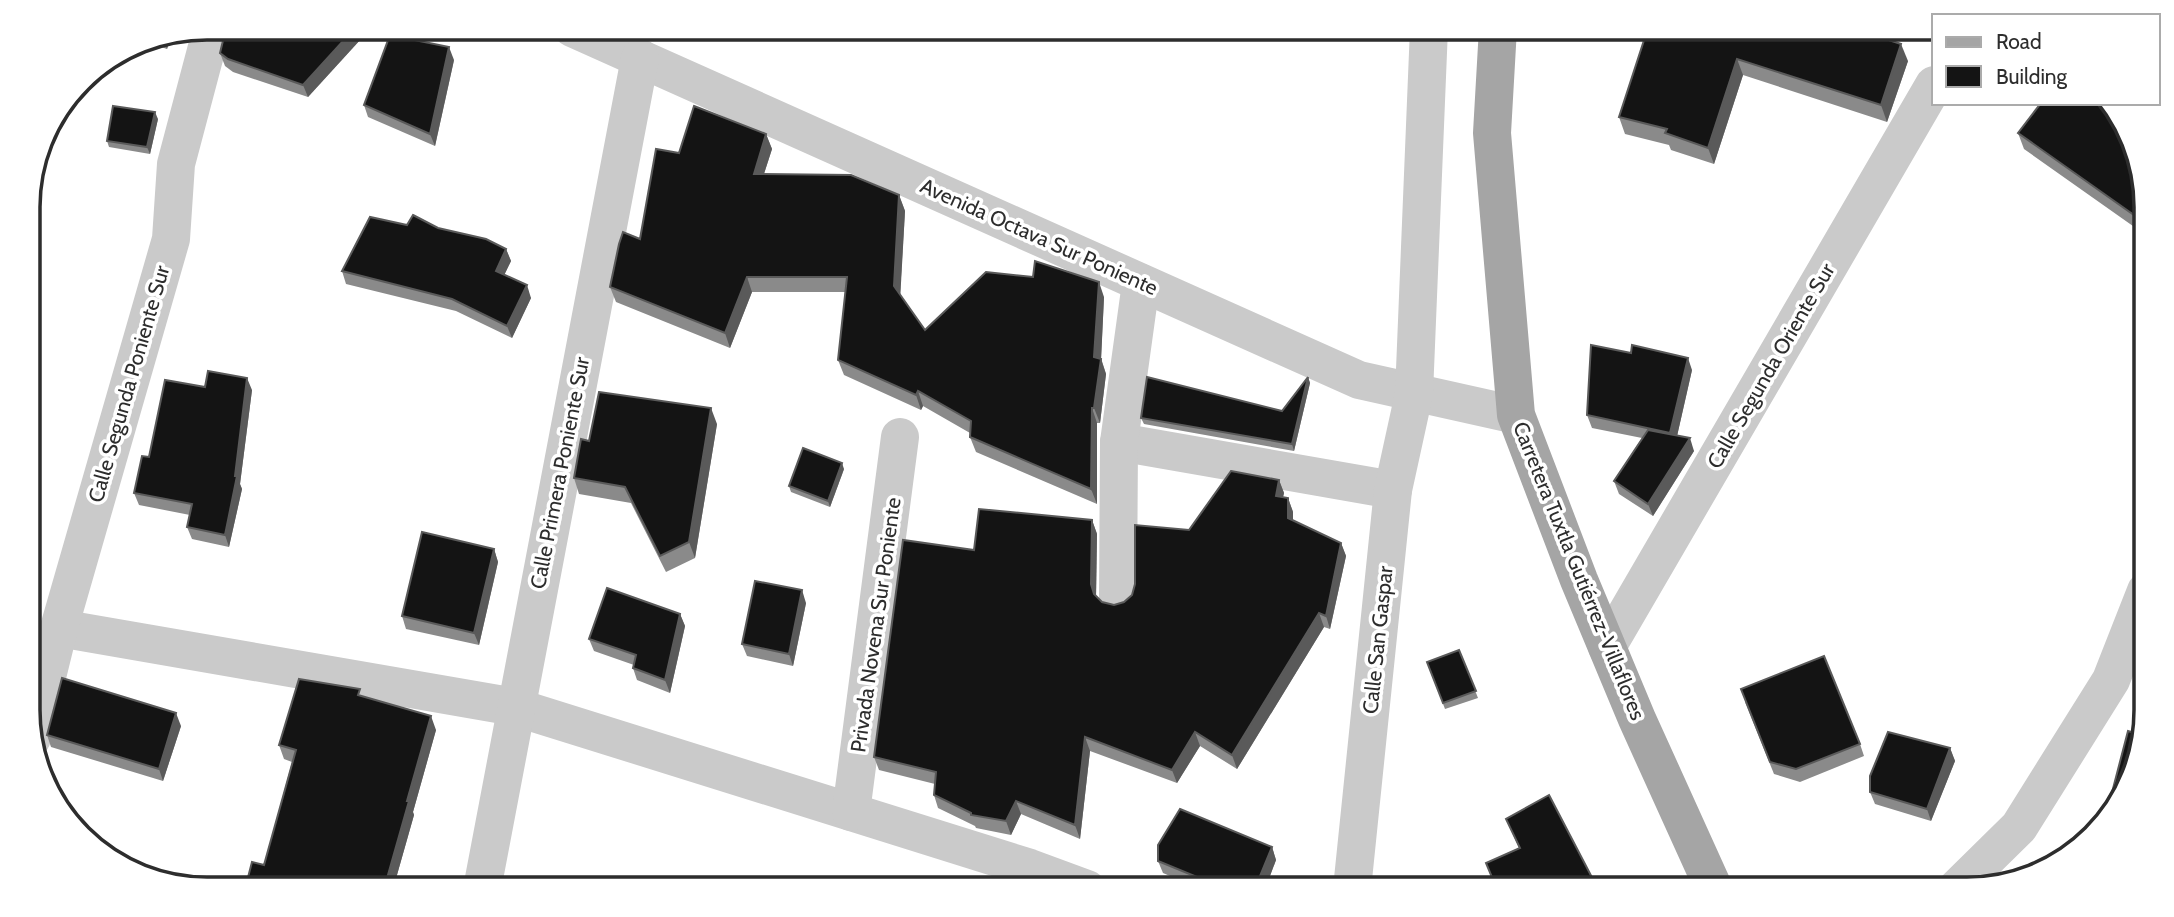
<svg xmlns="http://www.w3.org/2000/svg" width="2174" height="917" font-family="Cabin,sans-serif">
<rect width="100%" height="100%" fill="#fff"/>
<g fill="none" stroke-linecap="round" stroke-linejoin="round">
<g stroke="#cacaca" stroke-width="38">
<path d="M 572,28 L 1359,380 L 1516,415"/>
<path d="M 1119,442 L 1393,490"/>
<path d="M 1118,597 L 1119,442 L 1141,283"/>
<path d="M 59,628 L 515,707 L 1030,868 L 1087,889"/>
<path d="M 1607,647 L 1934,85"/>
<path d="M 32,738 L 59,628 L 171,239 L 176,164 L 212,28"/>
<path d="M 851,812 L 900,437"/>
<path d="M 482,889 L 640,58"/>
<path d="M 1352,889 L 1393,490 L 1414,394 L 1429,28"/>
<path d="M 1956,889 L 2019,827 L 2111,680 L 2146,591"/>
</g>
<path stroke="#a5a5a5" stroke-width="38" d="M 1498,28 L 1492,133 L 1516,415 L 1579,580 L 1637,719 L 1714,889"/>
</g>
<g fill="#8a8a8a">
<path d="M 226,28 L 371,28 L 308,97 L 233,72 L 225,66 L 220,53 Z"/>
<path d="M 1648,28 L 1908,61 L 1887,122 L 1743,75 L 1714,164 L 1671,150 L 1669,145 L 1625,134 L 1619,117 Z"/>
<path d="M 171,35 L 167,49 L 143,41 Z"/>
<path d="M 454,60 L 435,146 L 368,117 L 364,105 Z"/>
<path d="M 2034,103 L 2111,103 L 2140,231 L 2024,149 L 2018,133 L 2039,106 Z"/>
<path d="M 158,119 L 150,154 L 109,147 L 107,141 Z"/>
<path d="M 766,134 L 772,149 L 764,174 L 899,195 L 905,211 L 900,295 L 925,330 L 1104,297 L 1101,358 L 1106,374 L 1100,423 L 1097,423 L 1097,504 L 976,452 L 970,437 L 970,433 L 923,406 L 921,410 L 844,375 L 838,360 L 845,292 L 752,292 L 730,348 L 616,302 L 610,287 L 640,239 L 679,153 Z"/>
<path d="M 407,225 L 438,228 L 506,249 L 511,261 L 504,275 L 531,298 L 512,338 L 456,311 L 346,284 L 342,271 Z"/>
<path d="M 1692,370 L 1677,436 L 1694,451 L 1653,516 L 1619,494 L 1614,481 L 1642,438 L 1592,428 L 1587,415 Z"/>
<path d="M 1308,377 L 1310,383 L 1294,451 L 1144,424 L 1141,418 L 1282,411 Z"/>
<path d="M 205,387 L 252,390 L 240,484 L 242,489 L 229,547 L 192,539 L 187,527 L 190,515 L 139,505 L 134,493 L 149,457 Z"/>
<path d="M 717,424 L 695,558 L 666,572 L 631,503 L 579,494 L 574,478 L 589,441 Z"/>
<path d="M 844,469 L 830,507 L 791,492 L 789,486 Z"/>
<path d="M 1279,480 L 1284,493 L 1283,497 L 1288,498 L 1293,512 L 1293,521 L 1341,543 L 1346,556 L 1330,629 L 1324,627 L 1237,769 L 1200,746 L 1177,783 L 1090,751 L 1080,839 L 1021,814 L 1011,835 L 976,828 L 975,826 L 938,808 L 934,795 L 935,784 L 879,770 L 874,757 L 974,550 L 1092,520 L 1097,534 L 1096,596 L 1102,602 L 1114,605 L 1124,602 L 1132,595 L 1189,530 Z"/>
<path d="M 494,549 L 498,562 L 479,645 L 406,629 L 402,616 Z"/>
<path d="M 806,603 L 793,666 L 747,656 L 742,644 Z"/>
<path d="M 680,614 L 685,626 L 670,693 L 637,680 L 633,668 L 634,665 L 594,651 L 589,639 Z"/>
<path d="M 1459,650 L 1478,698 L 1445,709 L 1427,662 Z"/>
<path d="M 363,697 L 436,730 L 413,812 L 414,815 L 393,889 L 245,889 L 264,865 L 292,762 L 284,759 L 279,745 Z"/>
<path d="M 1745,702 L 1860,744 L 1864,756 L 1800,782 L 1774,774 Z"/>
<path d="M 181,726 L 163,781 L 51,747 L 47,735 Z"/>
<path d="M 1950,748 L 1955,761 L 1931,821 L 1875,804 L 1870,792 Z"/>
<path d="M 1506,819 L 1598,889 L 1442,889 L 1493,882 L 1486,863 L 1519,848 Z"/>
<path d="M 1272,847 L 1276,860 L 1265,889 L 1200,889 L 1163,873 L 1158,861 Z"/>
</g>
<g fill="#5a5a5a">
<path d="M 355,28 L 371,28 L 308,97 L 303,85 Z"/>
<path d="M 171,35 L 167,49 L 163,37 Z"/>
<path d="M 1901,44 L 1908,61 L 1887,122 L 1881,105 Z"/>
<path d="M 449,47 L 454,60 L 435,146 L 430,134 Z"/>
<path d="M 1737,59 L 1743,75 L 1714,164 L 1708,148 Z"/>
<path d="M 155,112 L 158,119 L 150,154 L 147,147 Z"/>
<path d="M 766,134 L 772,149 L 759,189 L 754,174 Z"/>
<path d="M 899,195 L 905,211 L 900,301 L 894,286 Z"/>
<path d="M 2144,199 L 2145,223 L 2140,231 L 2134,215 Z"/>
<path d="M 506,249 L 511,261 L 500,284 L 496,271 Z"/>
<path d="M 747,277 L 752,292 L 730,348 L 725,333 Z"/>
<path d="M 1099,282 L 1104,297 L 1101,361 L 1101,359 L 1106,374 L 1100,423 L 1094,408 L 1094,357 Z"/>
<path d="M 527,285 L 531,298 L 512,338 L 507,326 Z"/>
<path d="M 1688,358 L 1692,370 L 1675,445 L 1670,433 Z"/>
<path d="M 1308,377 L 1310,383 L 1294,451 L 1292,444 Z"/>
<path d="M 247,378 L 252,390 L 240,484 L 242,489 L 229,547 L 225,535 L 235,476 Z"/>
<path d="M 918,391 L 923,406 L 921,410 L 916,395 Z"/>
<path d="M 711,408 L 717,424 L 695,558 L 689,542 Z"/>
<path d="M 1092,408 L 1097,423 L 1097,504 L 1091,489 Z"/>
<path d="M 1690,438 L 1694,451 L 1653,516 L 1648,504 Z"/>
<path d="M 842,463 L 844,469 L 830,507 L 828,501 Z"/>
<path d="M 1279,480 L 1284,493 L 1280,509 L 1276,496 Z"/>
<path d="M 1288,498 L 1293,512 L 1293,532 L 1288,518 Z"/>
<path d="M 1092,520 L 1097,534 L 1096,598 L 1094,594 L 1091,584 Z"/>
<path d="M 1341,543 L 1346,556 L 1330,629 L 1326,616 Z"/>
<path d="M 494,549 L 498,562 L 479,645 L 474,633 Z"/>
<path d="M 802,590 L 806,603 L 793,666 L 789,654 Z"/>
<path d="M 1319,613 L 1324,627 L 1237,769 L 1232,755 Z"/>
<path d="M 680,614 L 685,626 L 670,693 L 665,680 Z"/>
<path d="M 176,713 L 181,726 L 163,781 L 159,769 Z"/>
<path d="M 431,716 L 436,730 L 413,812 L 414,815 L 393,889 L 384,889 L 407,801 Z"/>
<path d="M 1195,732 L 1200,746 L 1177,783 L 1172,770 Z"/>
<path d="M 1085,737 L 1090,751 L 1080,839 L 1075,825 Z"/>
<path d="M 1950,748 L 1955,761 L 1931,821 L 1927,809 Z"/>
<path d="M 1016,801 L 1021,814 L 1011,835 L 1006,821 Z"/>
<path d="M 1272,847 L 1276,860 L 1265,889 L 1257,889 L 1256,886 Z"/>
<path d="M 1234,879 L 1238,889 L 1227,889 Z"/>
</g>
<g fill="#141414" stroke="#5a5a5a" stroke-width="2">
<path d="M 226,28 L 355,28 L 303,85 L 228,59 L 220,53 Z"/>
<path d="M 1648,28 L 1852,28 L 1901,44 L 1881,105 L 1737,59 L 1708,148 L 1665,133 L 1667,129 L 1619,117 Z"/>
<path d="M 390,35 L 449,47 L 430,134 L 364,105 Z"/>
<path d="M 2041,103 L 2111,103 L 2144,184 L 2144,199 L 2134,215 L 2018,133 Z"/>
<path d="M 113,106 L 155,112 L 147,147 L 107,141 Z"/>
<path d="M 694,106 L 766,134 L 754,174 L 851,175 L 899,195 L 894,286 L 925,330 L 986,272 L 1033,277 L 1035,261 L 1099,282 L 1094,357 L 1101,359 L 1094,408 L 1092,408 L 1091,489 L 970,437 L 971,421 L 918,391 L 916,395 L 838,360 L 847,277 L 747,277 L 725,333 L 610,287 L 619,244 L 623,232 L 640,239 L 656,149 L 679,153 Z"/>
<path d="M 413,215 L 438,228 L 486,239 L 506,249 L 496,271 L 527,285 L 507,326 L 452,299 L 342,271 L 370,217 L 407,225 Z"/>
<path d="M 1591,345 L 1631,353 L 1632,345 L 1688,358 L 1670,433 L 1587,415 Z"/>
<path d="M 208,371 L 247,378 L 235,476 L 237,476 L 225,535 L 187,527 L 192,504 L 134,493 L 142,456 L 149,457 L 165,380 L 205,387 Z"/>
<path d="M 1147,377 L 1282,411 L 1308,377 L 1292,444 L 1141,418 Z"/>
<path d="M 599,392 L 711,408 L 689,542 L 660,556 L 625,487 L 574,478 L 581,439 L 589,441 Z"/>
<path d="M 1648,430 L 1690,438 L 1648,504 L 1614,481 Z"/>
<path d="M 803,448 L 842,463 L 828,501 L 789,486 Z"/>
<path d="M 1231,471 L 1279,480 L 1276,496 L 1288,498 L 1288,518 L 1341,543 L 1326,616 L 1319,613 L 1232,755 L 1195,732 L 1172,770 L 1085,737 L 1075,825 L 1016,801 L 1006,821 L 971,815 L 971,813 L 934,795 L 936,772 L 874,757 L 903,540 L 974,550 L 979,509 L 1092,520 L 1091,584 L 1094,594 L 1102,602 L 1114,605 L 1124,602 L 1132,595 L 1135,584 L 1135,525 L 1189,530 Z"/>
<path d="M 422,532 L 494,549 L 474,633 L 402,616 Z"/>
<path d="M 755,581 L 802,590 L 789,654 L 742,644 Z"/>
<path d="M 607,588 L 680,614 L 665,680 L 633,668 L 636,655 L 589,639 Z"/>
<path d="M 1459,650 L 1476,691 L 1443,703 L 1427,662 Z"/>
<path d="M 1824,656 L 1860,744 L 1796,769 L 1770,762 L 1741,689 Z"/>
<path d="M 62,678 L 176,713 L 159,769 L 47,735 Z"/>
<path d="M 299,679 L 360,689 L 358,695 L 431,716 L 407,801 L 409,801 L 384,889 L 245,889 L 252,862 L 264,865 L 296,750 L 279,745 Z"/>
<path d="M 2128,731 L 2141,735 L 2132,778 L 2108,808 Z"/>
<path d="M 1888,732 L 1950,748 L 1927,809 L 1870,792 L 1870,776 Z"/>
<path d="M 1549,795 L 1598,889 L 1559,889 L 1558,886 L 1553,889 L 1544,889 L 1541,884 L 1532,889 L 1442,889 L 1445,882 L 1494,882 L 1486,863 L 1520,848 L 1506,819 Z"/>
<path d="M 1180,809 L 1272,847 L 1256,886 L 1234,879 L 1226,889 L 1158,861 L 1158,845 Z"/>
</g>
<g text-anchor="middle" stroke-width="7" stroke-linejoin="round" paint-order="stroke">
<g font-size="21" fill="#2d2d2d" stroke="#fff">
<text transform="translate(1039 237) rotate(24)" y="7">Avenida Octava Sur Poniente</text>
<text transform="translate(1771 366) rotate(-60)" y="7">Calle Segunda Oriente Sur</text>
<text transform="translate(129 384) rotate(-74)" y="7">Calle Segunda Poniente Sur</text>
<text transform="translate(560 473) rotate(-79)" y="7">Calle Primera Poniente Sur</text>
<text transform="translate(1579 571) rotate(68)" y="7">Carretera Tuxtla Gutiérrez-Villaflores</text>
<text transform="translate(876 625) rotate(-82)" y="7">Privada Novena Sur Poniente</text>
<text transform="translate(1378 640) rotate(-84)" y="7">Calle San Gaspar</text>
</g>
</g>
<path d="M0 0H2174V917H0ZM207 40H1967A167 167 0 0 1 2134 207V710A167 167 0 0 1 1967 877H207A167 167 0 0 1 40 710V207A167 167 0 0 1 207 40Z" fill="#fff" fill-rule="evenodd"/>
<path fill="none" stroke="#2d2d2d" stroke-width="3.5" d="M207 40H1967A167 167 0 0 1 2134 207V710A167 167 0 0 1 1967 877H207A167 167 0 0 1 40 710V207A167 167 0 0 1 207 40Z"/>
<rect x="1932" y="14" width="228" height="91" fill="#ffffff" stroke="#ababab" stroke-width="2"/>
<rect x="1946" y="37" width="35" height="10" fill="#a5a5a5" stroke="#ababab" stroke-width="2"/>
<text x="1996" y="49" font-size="21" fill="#2d2d2d">Road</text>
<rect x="1946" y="66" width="35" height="21" fill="#141414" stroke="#ababab" stroke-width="2"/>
<text x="1996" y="84" font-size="21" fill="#2d2d2d">Building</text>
</svg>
